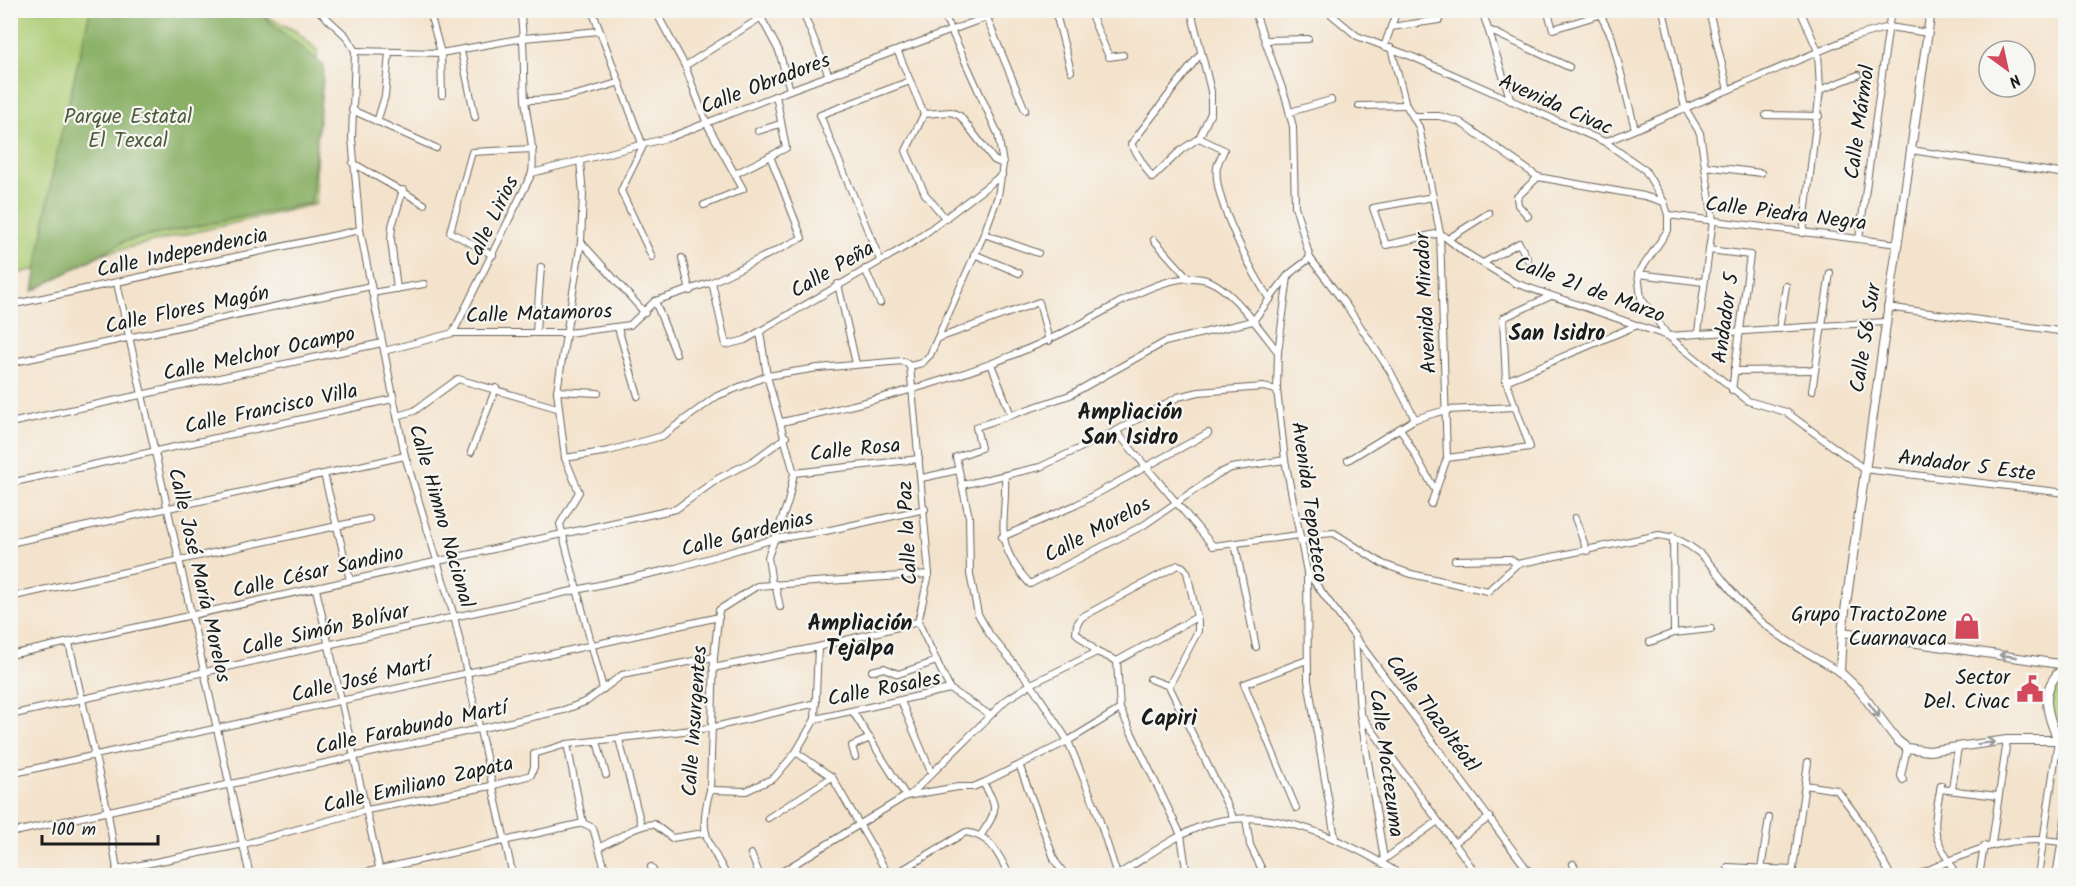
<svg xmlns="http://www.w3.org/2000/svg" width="2076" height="886" font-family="Kalam,sans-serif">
<rect width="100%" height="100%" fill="#f6f6f2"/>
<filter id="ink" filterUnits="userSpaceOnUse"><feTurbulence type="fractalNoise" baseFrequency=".0167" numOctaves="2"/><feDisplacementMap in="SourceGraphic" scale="12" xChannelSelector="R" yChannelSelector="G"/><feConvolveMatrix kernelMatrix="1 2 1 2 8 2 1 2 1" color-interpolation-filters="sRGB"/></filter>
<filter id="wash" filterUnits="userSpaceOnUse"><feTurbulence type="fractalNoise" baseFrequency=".008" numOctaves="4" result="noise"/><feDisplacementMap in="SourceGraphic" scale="24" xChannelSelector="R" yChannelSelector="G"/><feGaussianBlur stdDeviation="1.35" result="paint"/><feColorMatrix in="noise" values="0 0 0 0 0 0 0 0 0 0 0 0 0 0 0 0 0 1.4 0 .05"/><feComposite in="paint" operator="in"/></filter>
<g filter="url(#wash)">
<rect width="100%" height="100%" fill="#f4e3cc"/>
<g fill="#adcc74" stroke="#647448" stroke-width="1.5">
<path d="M 10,11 L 261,11 L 267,17 L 296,31 L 317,50 L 316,204 L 11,275 Z"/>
<path d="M 2065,672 L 2065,728 L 2051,718 L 2050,697 L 2057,675 Z"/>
</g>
<path fill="#8ab066" stroke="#536641" stroke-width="1.5" d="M 90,11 L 257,11 L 324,66 L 311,203 L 125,241 L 33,291 L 54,165 Z"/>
</g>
<g filter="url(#ink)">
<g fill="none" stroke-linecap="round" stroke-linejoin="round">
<defs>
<g id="minor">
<path d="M 318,10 L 346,36 L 355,51 L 352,138 L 360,230 L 405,456 L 454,616 L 513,876"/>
<path d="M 429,10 L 441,53 L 442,95"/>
<path d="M 592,10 L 643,146 L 621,191 L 652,257"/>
<path d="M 655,10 L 685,66 L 707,124 L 743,189 L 704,205"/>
<path d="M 757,10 L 779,51 L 790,90"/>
<path d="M 802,10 L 829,76"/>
<path d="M 1055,10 L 1071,71"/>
<path d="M 1089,10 L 1109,57 L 1123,55"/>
<path d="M 1193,10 L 1191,11 L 1211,91 L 1211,113 L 1199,138"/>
<path d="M 1254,10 L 1286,99 L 1293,127 L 1295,206 L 1310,258 L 1346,305 L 1390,371 L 1415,419"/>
<path d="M 1326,10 L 1357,36 L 1413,57 L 1605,142 L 1645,170 L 1664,202 L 1668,215 L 1668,230 L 1638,274 L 1641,298 L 1668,336 L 1748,401 L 1786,412 L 1864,469 L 2066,493"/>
<path d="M 1482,10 L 1511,101"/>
<path d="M 1547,10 L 1553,29 L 1599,15"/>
<path d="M 1598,10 L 1612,38 L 1635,129"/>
<path d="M 1663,10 L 1685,108 L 1700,133 L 1713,220 L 1698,332"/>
<path d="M 1709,10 L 1728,90"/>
<path d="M 1800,10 L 1818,51 L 1820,90 L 1803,233"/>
<path d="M 987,18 L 1025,110"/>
<path d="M 1391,27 L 1439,20 L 1434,10"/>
<path d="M 1491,31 L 1569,67"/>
<path d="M 1266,40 L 1308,39"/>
<path d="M 1384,47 L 1397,10"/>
<path d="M 1391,48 L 1406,105 L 1419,127 L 1440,233 L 1447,458 L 1431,504"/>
<path d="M 355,51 L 441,53 L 524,38 L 599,31"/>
<path d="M 461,51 L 475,117"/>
<path d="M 898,52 L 924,114"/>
<path d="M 685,66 L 760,18"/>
<path d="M 1820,90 L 1858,75"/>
<path d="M 525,100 C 558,101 586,93 617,83"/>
<path d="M 1359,106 L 1406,105"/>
<path d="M 352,110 L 436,148"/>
<path d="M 1290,112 L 1331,100"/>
<path d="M 924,114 L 906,151 L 925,194 L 946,219"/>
<path d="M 924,114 L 951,112 L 960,116 L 994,160 L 1003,164"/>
<path d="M 1766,115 L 1819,116"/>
<path d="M 1414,116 L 1439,116 L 1460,122 L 1538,177 L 1644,196 L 1664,202"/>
<path d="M 377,122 L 385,96 L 389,53"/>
<path d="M 758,131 L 780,124"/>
<path d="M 1199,138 L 1181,150 L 1152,178 L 1131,144 L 1201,53"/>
<path d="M 1199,138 L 1224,150 C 1222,155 1218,162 1217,167 C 1212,197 1253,274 1270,300"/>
<path d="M 1605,142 L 1853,37 L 1889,27 L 1928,33"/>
<path d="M 1911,150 L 2066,174"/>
<path d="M 580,161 L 583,194 L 581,242 L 557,391 L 565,458 L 579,492 L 560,524 L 603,689"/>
<path d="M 353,163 L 424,204"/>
<path d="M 1705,166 L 1761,173"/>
<path d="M 532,173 L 671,137 L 790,90 L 1006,10"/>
<path d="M 735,174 L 786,148 L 776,95"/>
<path d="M 1433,197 L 1373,208 L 1386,245 L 1440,233 L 1464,252 L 1515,283 L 1668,336 L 1885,322"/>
<path d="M 1668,215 L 1898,244"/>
<path d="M 1528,216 L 1518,205 L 1517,197 L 1538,177"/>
<path d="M 984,234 L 1038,253"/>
<path d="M 1448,239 L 1489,213"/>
<path d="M 1859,239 L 1891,10"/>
<path d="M 1154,240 L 1189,279"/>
<path d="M 581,242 L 645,313"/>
<path d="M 1709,250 L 1750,255 L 1732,390"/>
<path d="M 974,254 L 1019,273"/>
<path d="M 493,255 L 450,232 L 472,152 L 533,149"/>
<path d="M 682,258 L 690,291"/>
<path d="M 880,260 L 820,115 L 910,81"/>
<path d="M 1483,263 L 1519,243 L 1528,260"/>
<path d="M 865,269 L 880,303"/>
<path d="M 1638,274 L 1704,282"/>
<path d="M 1288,277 L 1278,352 L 1277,390 L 1285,460 L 1307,572 L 1308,681 L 1335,838"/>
<path d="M 712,282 L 726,345 L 745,340 L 915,241 L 1002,175"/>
<path d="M 117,283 L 250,876"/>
<path d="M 838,284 L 856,364"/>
<path d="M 397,289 L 391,240 L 392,226 L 403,190"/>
<path d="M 372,293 L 424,284"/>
<path d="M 655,301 L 676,354"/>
<path d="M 10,305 L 360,230"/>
<path d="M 1887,307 L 2066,332"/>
<path d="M 618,328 L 638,396"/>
<path d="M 1779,329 L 1786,286"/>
<path d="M 536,332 L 541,267"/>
<path d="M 760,332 L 767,376 L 794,473 L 788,502 L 768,557 L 772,584"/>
<path d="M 453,333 L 532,173 C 535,147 527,124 525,99 C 523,69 525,40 520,10"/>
<path d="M 939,338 L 1039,302 L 1049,341"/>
<path d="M 384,351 L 453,333 L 568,333 L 630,325 L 655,301 L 712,282 L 802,238 L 770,156"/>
<path d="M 10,363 L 371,286"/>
<path d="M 991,364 L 1011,415"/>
<path d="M 910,366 L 929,574 L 918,622 L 950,689"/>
<path d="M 1734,371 L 1815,370"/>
<path d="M 1506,381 L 1635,326"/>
<path d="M 557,391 L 598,393"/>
<path d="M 1812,391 L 1830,273"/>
<path d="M 397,416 L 414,411 L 458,379 L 557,408"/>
<path d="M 782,422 C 897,395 1002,370 1106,310 C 1130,296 1180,269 1209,281 C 1233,290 1262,332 1278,352"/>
<path d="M 10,423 L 382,343"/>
<path d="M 1400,428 L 1435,490"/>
<path d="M 1116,431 L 1213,546 L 1299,535"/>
<path d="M 471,452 L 496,388"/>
<path d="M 565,458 L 609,451 L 662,436 L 717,396 L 767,376 L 818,368 L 903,361 L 910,366 L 922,363 L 930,355 L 984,234 L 998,196 L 1003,164 L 998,134 L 942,10"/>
<path d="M 1447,458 L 1530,447 L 1506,381 L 1503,318 L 1551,296"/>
<path d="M 1348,460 L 1415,419 L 1446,410 L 1516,407"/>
<path d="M 794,473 L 919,459"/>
<path d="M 324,474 L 350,580"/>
<path d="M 1005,476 C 1007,527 991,541 1030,584 L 1144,525 L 1218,474 L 1231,468 L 1285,460"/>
<path d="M 922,478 L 958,470"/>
<path d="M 10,483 L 393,399"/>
<path d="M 962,485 L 1040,467 L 1116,431 L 1178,397 L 1199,392 L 1263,387 L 1277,390"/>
<path d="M 1575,518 L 1587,551"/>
<path d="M 1673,536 L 1674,633"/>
<path d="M 1002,537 L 1076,505 L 1208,433"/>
<path d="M 1300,542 L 1322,534 L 1334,533 L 1383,564 L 1411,574 L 1488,591 L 1517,564 L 1659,535 C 1708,541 1721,587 1755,616 C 1780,639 1811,655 1840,672"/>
<path d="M 10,543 L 405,456"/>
<path d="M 1235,544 L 1256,647"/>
<path d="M 1455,560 L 1510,559 L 1517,564"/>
<path d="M 1307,572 L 1532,876"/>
<path d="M 775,584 L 780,607"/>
<path d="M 316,589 L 381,876"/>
<path d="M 10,597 L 369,519"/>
<path d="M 1355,637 L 1360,713 L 1384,859"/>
<path d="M 1650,642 L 1674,633 L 1711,629"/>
<path d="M 69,643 L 108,813 L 118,876"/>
<path d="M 10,655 L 676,509 L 719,478 L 753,461 L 786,437"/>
<path d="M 1117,661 L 1197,617"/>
<path d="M 713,668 L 818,647 L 918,622"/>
<path d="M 872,671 L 884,668 L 898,674 L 937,661"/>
<path d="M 1150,679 L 1169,686"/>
<path d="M 901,701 L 931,772"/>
<path d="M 853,712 L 906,796"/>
<path d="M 10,715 L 676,568 L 774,539 L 826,531 L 925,509"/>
<path d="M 1362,716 L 1478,876"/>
<path d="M 815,719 L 950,689 L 990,715"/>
<path d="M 619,739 L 641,824"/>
<path d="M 597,741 L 606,775"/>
<path d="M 567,744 L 583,823"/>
<path d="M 796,752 L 832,777 L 889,876"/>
<path d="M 855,757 L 852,746 L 870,738"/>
<path d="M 1020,767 L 1055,861 L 1066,876"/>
<path d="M 10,774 L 719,617"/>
<path d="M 1903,780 L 1901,776 L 1907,748"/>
<path d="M 1805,785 L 1837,790 L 1861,822 L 1891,876"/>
<path d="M 1941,785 C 1939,799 1932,823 1937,837 C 1941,851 1951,861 1955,876"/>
<path d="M 1940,789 L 1997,796"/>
<path d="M 710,790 L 746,791 L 774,778 L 796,752 L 815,719 L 818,647"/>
<path d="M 1952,790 L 1958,746"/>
<path d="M 910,795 L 1006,700 L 1031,684 L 1097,652"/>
<path d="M 1296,808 L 1244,684 L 1307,660"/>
<path d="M 768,818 L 832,777"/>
<path d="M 1246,819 L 1250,845 L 1265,876"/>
<path d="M 10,833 L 564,710 L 587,701 L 622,675 L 714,657"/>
<path d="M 981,835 C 997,811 999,808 983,783"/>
<path d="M 1454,843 L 1490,817"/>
<path d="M 1992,843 L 2007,740"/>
<path d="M 600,847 C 618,839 635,825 654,824 L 672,838 L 704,833"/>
<path d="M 751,854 L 760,876"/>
<path d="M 1382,861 L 1438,821"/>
<path d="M 1573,864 L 1580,876"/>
<path d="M 651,867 L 656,876"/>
<path d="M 1728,867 L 1792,870"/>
<path d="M 116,870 L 244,844 L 367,810 L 491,786 L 531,775 L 534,767 L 534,754 L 567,744 L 710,728 L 816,703"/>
<path d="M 1117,875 L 1095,806 L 1068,741 L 1031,684 L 990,635 L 978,614 L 970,574 L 969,517 L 956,457 L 981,448 L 976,427 L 1070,395 L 1165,342 L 1253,321 L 1288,275 L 1310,258"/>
<path d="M 350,876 L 583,823 L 593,828 L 607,876"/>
<path d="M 727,876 C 707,839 698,833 710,790 L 714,657 L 719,610 L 757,586 L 929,574"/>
<path d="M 775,876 L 906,796 L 958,787 L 973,787 L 985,782 L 1068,741 L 1120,709"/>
<path d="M 892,876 L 966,832 C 993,837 997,853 1010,876"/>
<path d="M 1116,876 C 1145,858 1172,837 1204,825 C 1270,802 1348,841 1403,876"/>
<path d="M 1187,876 L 1181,835 L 1120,709 L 1117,661 L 1097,652 L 1076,633 L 1077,624 L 1082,617 L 1178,565 L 1183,567 L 1187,572 L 1198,622 L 1198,631 L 1169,686 L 1234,819"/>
<path d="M 1760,876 L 1769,818"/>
<path d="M 1792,876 L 1808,762"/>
<path d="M 1915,876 C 1964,854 2007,833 2061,842"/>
<path d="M 1979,876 L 1984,846"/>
<path d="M 2038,876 L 2058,740"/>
<path d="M 2056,876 L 2066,814"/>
</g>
<g id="tertiary">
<path d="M 1931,10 L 1842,632 L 1840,672 L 1859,690 L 1897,740 L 1907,748 L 1929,751 L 2007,740 L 2066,740"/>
<path d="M 1842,632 L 2066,665"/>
<path d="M 2058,740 C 2046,711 2038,688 2066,666"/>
</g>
</defs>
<use href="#minor" stroke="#68625a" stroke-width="8"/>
<use href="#tertiary" stroke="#68625a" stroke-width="10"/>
<use href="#minor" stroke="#fff" stroke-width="6"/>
<use href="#tertiary" stroke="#fff" stroke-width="8"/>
</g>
<defs><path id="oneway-shaft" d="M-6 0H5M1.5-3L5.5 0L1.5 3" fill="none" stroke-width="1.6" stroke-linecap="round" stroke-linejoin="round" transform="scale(1.5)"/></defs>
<g stroke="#999">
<use href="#oneway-shaft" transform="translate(2008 656) rotate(-172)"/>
<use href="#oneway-shaft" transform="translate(1874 710) rotate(53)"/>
<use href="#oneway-shaft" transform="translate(1986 743) rotate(-7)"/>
</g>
</g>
<defs>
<symbol id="shop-bare" viewBox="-9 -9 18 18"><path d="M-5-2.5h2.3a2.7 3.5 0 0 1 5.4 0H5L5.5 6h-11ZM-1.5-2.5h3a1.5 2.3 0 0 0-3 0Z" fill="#d1495b" stroke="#f6f6f2" stroke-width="2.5" paint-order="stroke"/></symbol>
<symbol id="civic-bare" viewBox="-9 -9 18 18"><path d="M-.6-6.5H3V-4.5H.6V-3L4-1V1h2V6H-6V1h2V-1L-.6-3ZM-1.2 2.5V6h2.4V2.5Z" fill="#d1495b" stroke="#f6f6f2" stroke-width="2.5" paint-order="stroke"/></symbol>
</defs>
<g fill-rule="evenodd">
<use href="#shop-bare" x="1948" y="607" width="38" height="38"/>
<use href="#civic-bare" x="2011" y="670" width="38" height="38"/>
</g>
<g text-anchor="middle" stroke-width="4.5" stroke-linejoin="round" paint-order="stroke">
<g font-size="21" fill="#1c1c1c" stroke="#f6f6f2">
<text transform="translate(765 83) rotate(-21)" y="7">Calle Obradores</text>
<text transform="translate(1556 104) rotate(24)" y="7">Avenida Civac</text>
<text transform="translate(1859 122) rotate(-82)" y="7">Calle Mármol</text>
<text transform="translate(1786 213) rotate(7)" y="7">Calle Piedra Negra</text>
<text transform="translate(491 221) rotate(-64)" y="7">Calle Lirios</text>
<text transform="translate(182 252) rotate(-12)" y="7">Calle Independencia</text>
<text transform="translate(832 269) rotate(-30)" y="7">Calle Peña</text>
<text transform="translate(1590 289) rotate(20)" y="7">Calle 21 de Marzo</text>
<text transform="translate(1425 303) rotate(-93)" y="7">Avenida Mirador</text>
<text transform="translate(187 309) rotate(-12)" y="7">Calle Flores Magón</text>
<text transform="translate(539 313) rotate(-2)" y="7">Calle Matamoros</text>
<text transform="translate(1725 318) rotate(-82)" y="7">Andador 5</text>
<text transform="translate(1865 338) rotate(-81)" y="7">Calle 56 Sur</text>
<text transform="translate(259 353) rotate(-12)" y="7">Calle Melchor Ocampo</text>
<text transform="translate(271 408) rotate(-12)" y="7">Calle Francisco Villa</text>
<text transform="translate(855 449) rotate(-6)" y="7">Calle Rosa</text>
<text transform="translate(1967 465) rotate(7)" y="7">Andador 5 Este</text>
<text transform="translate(1310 502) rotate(82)" y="7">Avenida Tepozteco</text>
<text transform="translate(442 516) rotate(74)" y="7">Calle Himno Nacional</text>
<text transform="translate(1097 529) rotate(-28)" y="7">Calle Morelos</text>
<text transform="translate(747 533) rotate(-14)" y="7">Calle Gardenias</text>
<text transform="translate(907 533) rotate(-93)" y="7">Calle la Paz</text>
<text transform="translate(318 571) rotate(-13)" y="7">Calle César Sandino</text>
<text transform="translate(200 575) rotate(77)" y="7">Calle José María Morelos</text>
<text transform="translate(325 629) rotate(-13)" y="7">Calle Simón Bolívar</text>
<text transform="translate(361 679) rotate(-13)" y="7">Calle José Martí</text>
<text transform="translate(884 688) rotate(-11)" y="7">Calle Rosales</text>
<text transform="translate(1433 713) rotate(53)" y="7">Calle Tlazoltéotl</text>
<text transform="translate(694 721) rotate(-86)" y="7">Calle Insurgentes</text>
<text transform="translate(411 727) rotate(-12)" y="7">Calle Farabundo Martí</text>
<text transform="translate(1387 763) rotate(82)" y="7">Calle Moctezuma</text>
<text transform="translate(418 784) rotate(-13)" y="7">Calle Emiliano Zapata</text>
</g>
<g font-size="21" fill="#4f5a3b" stroke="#f6f6f2">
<text x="128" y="123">Parque Estatal<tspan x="128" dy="24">El Texcal</tspan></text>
</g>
<g font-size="21" fill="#1c1c1c" stroke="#f6f6f2" text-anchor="end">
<text x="1947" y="621">Grupo TractoZone<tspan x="1947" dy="24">Cuarnavaca</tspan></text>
<text x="2010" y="684">Sector<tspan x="2010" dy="24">Del. Civac</tspan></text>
</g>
<g font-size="22" font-weight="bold" fill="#1c1c1c" stroke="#f6f6f2">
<text x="1557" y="340">San Isidro</text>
<text x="1130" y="419">Ampliación<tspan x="1130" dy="25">San Isidro</tspan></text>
<text x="860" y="630">Ampliación<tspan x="860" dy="25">Tejalpa</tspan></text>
<text x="1169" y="725">Capiri</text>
</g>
</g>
<rect width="2076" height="886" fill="none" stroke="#f6f6f2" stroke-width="36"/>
<g transform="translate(2007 69) rotate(147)"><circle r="28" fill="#f6f6f2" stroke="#9f9f9c" stroke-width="1.5"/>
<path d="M0-4.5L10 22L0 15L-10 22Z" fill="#d1495b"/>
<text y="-9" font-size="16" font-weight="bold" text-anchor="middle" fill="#1c1c1c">N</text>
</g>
<path d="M42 835v9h116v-9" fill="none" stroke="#1c1c1c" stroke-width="3"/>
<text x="51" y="835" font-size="18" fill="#1c1c1c" stroke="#f6f6f2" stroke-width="4.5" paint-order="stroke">100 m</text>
</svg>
